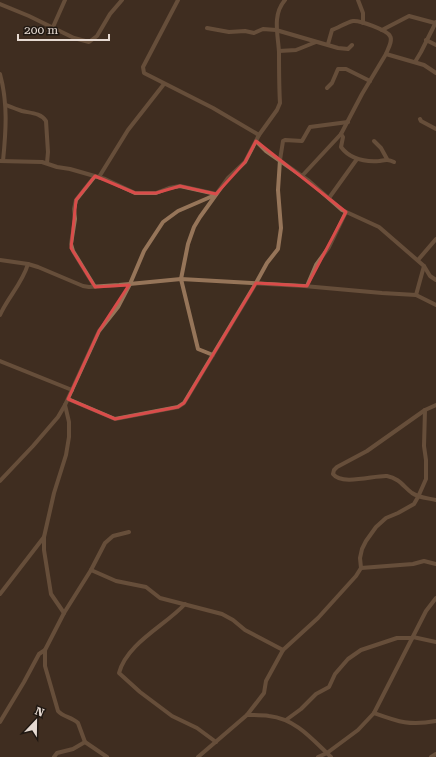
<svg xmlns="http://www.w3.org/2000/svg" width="436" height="757" font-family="'Roboto Serif',serif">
<rect width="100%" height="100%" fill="#3f2e20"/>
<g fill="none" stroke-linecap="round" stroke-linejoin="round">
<g stroke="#967559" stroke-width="4">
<path d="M 178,0 L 143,67 L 144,73 L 213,108 L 259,135"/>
<path d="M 358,0 L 363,13 L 363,23"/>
<path d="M 0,4 L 29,16 L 74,38 L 89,42 L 97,36 L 110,14 L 122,0"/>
<path d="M 53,27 L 65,0"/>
<path d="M 207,28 L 229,32 L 245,31 L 254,33 L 263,29 L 276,30 L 338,48 L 348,49 L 352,45"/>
<path d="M 382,30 L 409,16 L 435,23"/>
<path d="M 426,40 L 436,45"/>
<path d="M 328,44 L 332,30 C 338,28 347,22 353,21 C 359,20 387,30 390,36 C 393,40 388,49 386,54"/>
<path d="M 279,51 L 296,50 L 316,42"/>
<path d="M 415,62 L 421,52 L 436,22"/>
<path d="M 0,74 C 8,103 6,131 3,161"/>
<path d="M 327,88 L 332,83 L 338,69 L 346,69 L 370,81"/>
<path d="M 6,105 C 11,107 16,109 22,111 C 30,113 41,113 46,121 L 48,152 L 47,163"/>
<path d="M 420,119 L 421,121 L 436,129"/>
<path d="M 341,134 L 343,137 L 341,147 C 350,159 364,162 379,161 C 385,160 388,159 394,162"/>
<path d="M 256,141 L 266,151 L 309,181 L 342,210 L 379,227 L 424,266 L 416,295"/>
<path d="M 374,141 L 381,148 L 387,159"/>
<path d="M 0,161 L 42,162 L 57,167 L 70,169 L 105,179 L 135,193 L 156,193 L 169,188 L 180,186 L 216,194"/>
<path d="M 302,176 L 341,134 L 362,94 L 386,54 L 424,65 L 436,73"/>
<path d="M 99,177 L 128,130 L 164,84"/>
<path d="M 329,198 L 357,159"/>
<path d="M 0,260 L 28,264 L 38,267 L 83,286 L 89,287 L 119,285 L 181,279 L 304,286 L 382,293 L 416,295 L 436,305"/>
<path d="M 418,260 L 436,239"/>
<path d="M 424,266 L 430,276 L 436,280"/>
<path d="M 307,286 L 316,265 L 329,247 L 346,212"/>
<path d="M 95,287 L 73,251 L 71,244 L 75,219 L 74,209 L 76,200 L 95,176"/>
<path d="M 0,315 C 8,297 22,284 28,264"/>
<path d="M 213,355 L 198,349 L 181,279 L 188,244 L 194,227 L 200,217 L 228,178 L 245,162 L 259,135 L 277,110 L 280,103 C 279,86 279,69 279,52 C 278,34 272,15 285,0"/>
<path d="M 0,361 L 72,390"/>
<path d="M 68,399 L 115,419 L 178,407 L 184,403 L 256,283 L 267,263 L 278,249 L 281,228 L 278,190 L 280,160 L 283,141 L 285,140 L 302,141 L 310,127 L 348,122"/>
<path d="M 436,405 L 425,410 L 367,451 L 337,467 L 334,470 L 333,474 C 342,486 375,475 387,476 C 399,478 404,487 412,493 C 419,498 428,498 436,500"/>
<path d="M 0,481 L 33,446 L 58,417 L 65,405 L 99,331 L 118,307 L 130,284 L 144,251 L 163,222 L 178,211 L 215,195"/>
<path d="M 361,568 L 413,564 L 424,561 L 436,564"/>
<path d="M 91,570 L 116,581 L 146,587 L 160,598 L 222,614 L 233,620 L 245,630 L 283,650"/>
<path d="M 0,594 L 44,537"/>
<path d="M 185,604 C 166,625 127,643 119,673 L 140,692 L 172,716 L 197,728 L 216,742"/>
<path d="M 64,613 L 51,594 L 44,550 L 44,537 L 54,493 L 66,455 L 69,437 L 69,422 L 65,405"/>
<path d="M 413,637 L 436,642"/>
<path d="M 374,713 C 399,722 410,726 436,721"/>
<path d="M 247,715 C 254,715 262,715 269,716 C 296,719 312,739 331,757"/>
<path d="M 286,720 L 301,709 L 316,694 L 329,687 L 335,674 L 348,659 L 361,650 L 397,638 L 412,638"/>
<path d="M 0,722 L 24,682 L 39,654 L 45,650"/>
<path d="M 54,757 L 57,753 L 73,749 L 85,742"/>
<path d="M 107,757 L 85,742 L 78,723 C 72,717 63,717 58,711 L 45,666 L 45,650 L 64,613 L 91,570 L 105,543 L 113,536 L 129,532"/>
<path d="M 198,757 L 247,715 L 264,693 L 266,681 L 283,650 L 318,618 L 356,576 L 361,568 L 360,558 L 362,549 L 366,541 L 376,527 L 386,518 L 398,513 L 414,504 L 418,497 L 426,479 L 426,460 L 424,446 L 425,410"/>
<path d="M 318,757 L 327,753 L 358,730 L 374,713 L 426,611 L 436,598"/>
<path d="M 431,757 L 436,754"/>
</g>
</g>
<path d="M0 0H436V757H0ZM 256,141 L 346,212 L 307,286 L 256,283 L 184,403 L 178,407 L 115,419 L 68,399 L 99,331 L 129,285 L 95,287 L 71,248 L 76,200 L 95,176 L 135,193 L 156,193 L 180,186 L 216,194 L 245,162 Z" fill="#3f2e20" fill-opacity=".55" fill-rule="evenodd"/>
<path fill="none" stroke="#d94c4a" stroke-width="3" stroke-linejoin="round" d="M 256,141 L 346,212 L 307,286 L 256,283 L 184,403 L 178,407 L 115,419 L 68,399 L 99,331 L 129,285 L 95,287 L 71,248 L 76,200 L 95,176 L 135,193 L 156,193 L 180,186 L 216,194 L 245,162 Z"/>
<g transform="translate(36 721) rotate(22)" stroke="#201812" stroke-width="3" paint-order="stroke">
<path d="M0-3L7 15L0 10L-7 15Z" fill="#e6dad2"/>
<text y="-6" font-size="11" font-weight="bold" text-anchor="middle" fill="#e6dad2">N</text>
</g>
<path d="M18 34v6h91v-6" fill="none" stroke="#e6dad2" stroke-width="2"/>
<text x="24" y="34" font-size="12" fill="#e6dad2" stroke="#201812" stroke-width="3" paint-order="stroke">200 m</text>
</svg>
